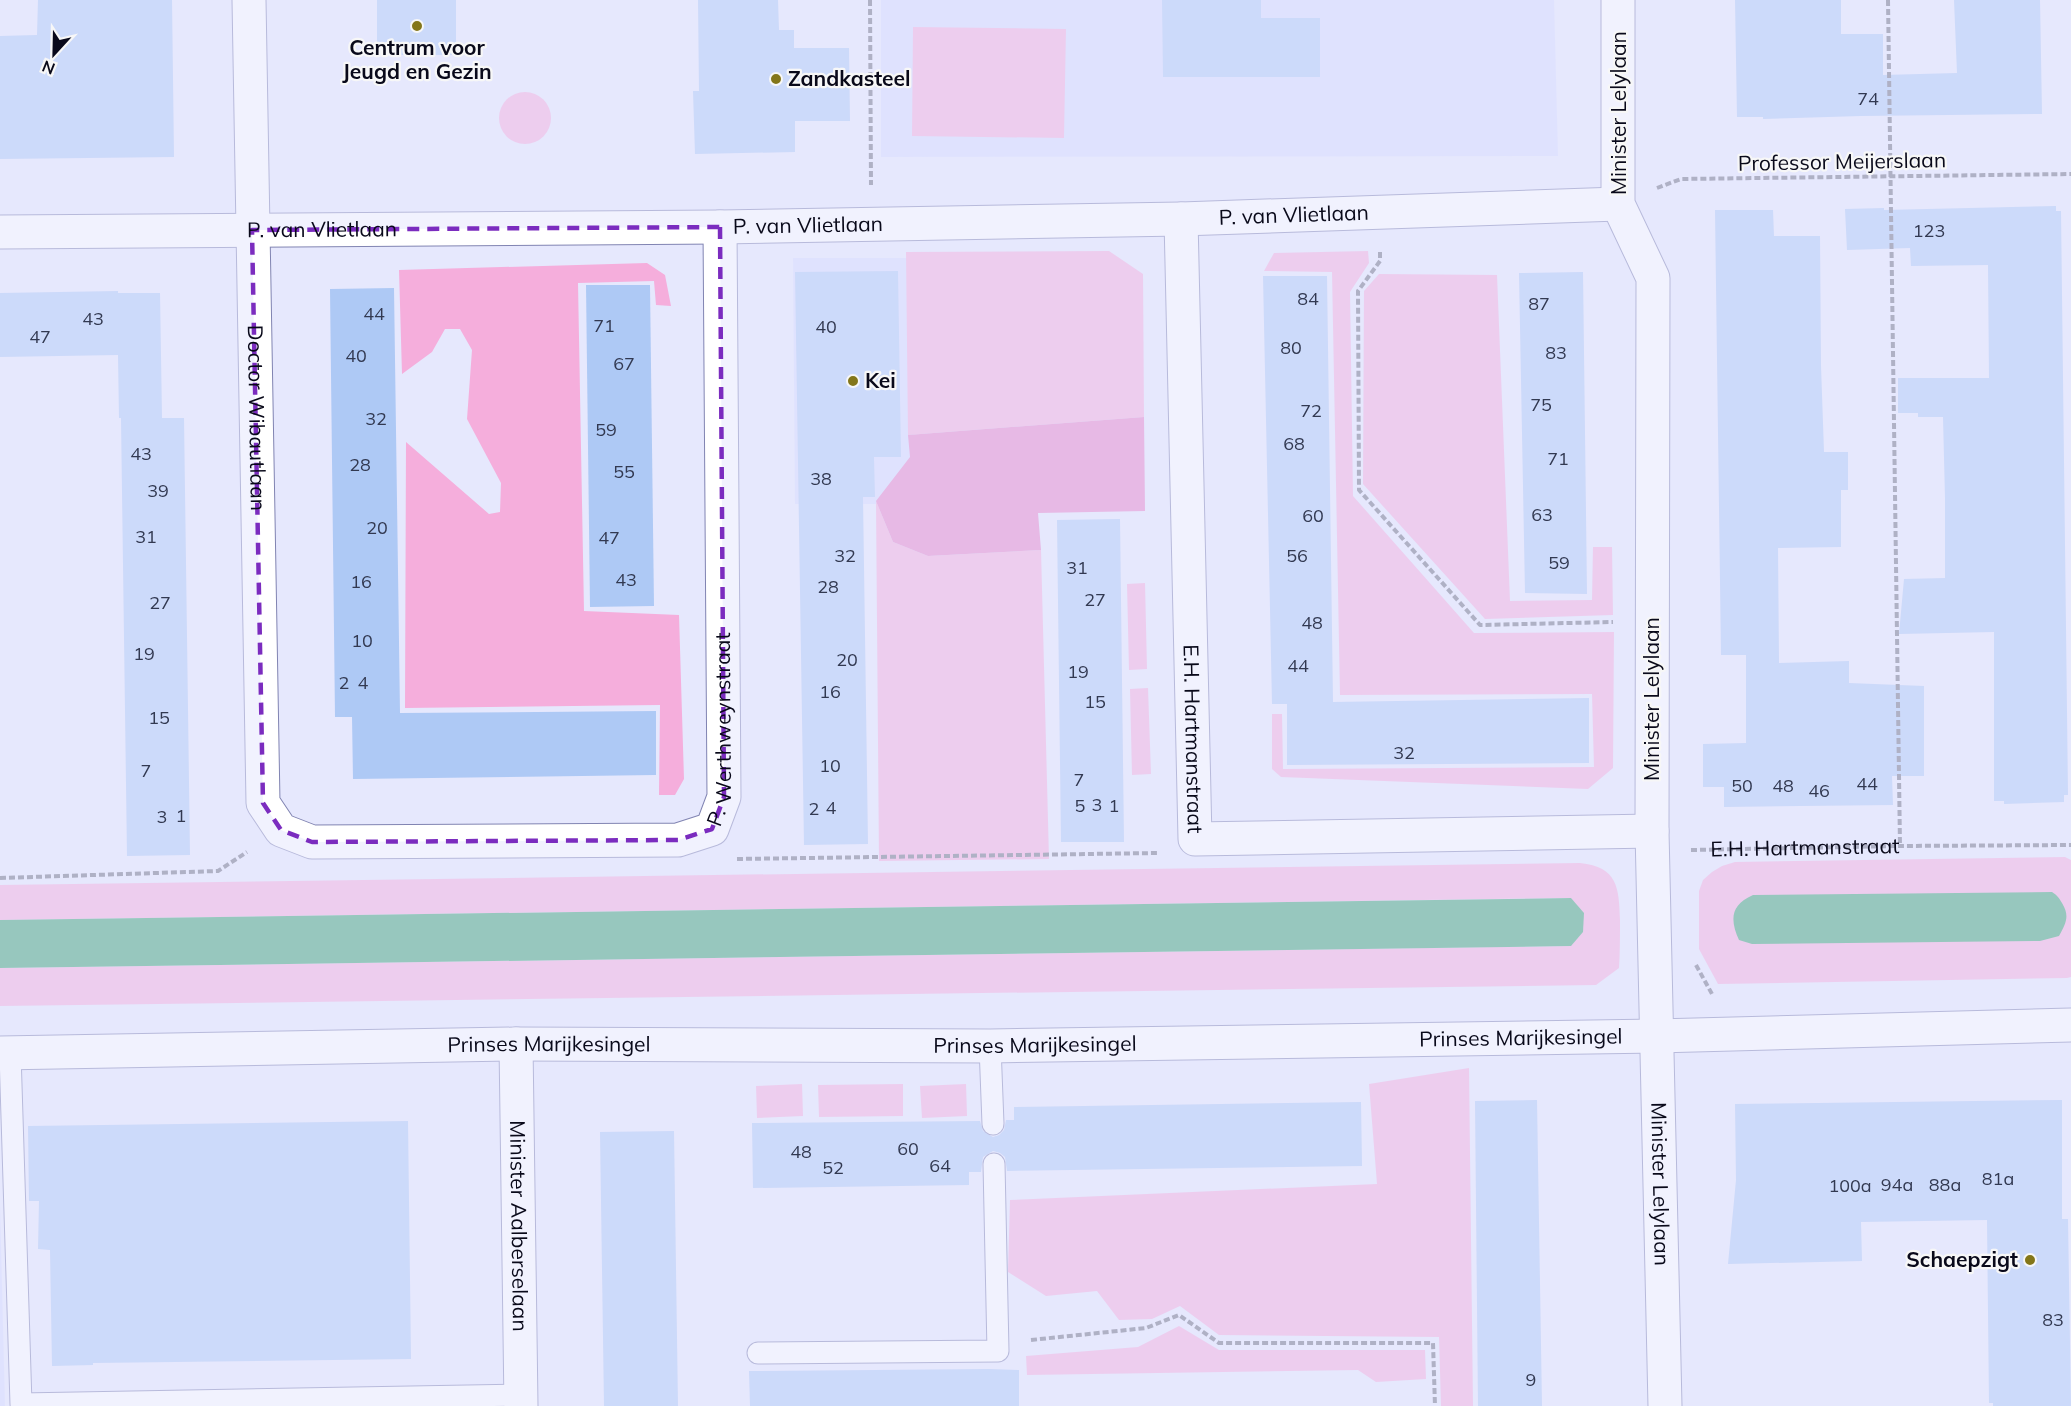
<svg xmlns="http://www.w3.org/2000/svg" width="2071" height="1406" font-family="Mulish,sans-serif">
<rect width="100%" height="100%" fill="#e6e8fd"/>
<g fill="#d8dcfe">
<path d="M 881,0 L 1554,0 L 1558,156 L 881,157 Z"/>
<path d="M 793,258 L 912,258 L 914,504 L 795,504 Z"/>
<path d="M 0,1206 L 5,1406 L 0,1406 Z"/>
</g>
<g fill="#f5aedc">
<path d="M 913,27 L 1066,29 L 1064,138 L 912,136 Z"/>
<circle cx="525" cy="118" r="26"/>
<path d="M 1109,251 L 1143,274 L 1144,417 L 908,435 L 906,252 Z"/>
<path d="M 1368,251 L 1369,263 L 1350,292 L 1353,496 L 1474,633 L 1614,632 L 1613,768 L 1588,789 L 1281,777 L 1272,769 L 1272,714 L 1282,714 L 1283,769 L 1594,767 L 1592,694 L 1340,695 L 1332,272 L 1264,271 L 1274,253 Z"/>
<path d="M 647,263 L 665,275 L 671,306 L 656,305 L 654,281 L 578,283 L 584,611 L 679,615 L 684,779 L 675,795 L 659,795 L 660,705 L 405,708 L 406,442 L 489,514 L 500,512 L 501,483 L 467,419 L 472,350 L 460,329 L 445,329 L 432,352 L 402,374 L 399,270 Z"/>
<path d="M 1379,274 L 1497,275 L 1510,601 L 1592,600 L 1593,547 L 1612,547 L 1613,615 L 1485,619 L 1363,484 L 1364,291 Z"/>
<path d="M 876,501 L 893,542 L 928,556 L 1041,550 L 1049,859 L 879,861 Z"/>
<path d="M 1145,583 L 1147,669 L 1129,670 L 1127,584 Z"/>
<path d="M 1148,688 L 1151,774 L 1132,775 L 1130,689 Z"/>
<path d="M 2065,857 L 2071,860 L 2071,977 L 2067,978 L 1718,984 L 1699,949 L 1699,891 L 1703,880 L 1712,872 L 1722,866 L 1735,862 Z"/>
<path d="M 1580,863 C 1618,867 1619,888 1620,920 C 1620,936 1620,952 1619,968 L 1596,985 L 0,1006 L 0,968 L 1570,946 L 1570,898 L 0,920 L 0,885 Z"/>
<path d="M 1469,1068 L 1473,1406 L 1441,1406 L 1439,1337 L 1219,1335 L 1180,1306 L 1152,1319 L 1119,1320 L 1097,1291 L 1046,1296 L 1008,1272 L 1010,1200 L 1377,1184 L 1369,1084 Z"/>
<path d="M 802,1084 L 803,1116 L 757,1118 L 756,1086 Z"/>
<path d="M 903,1084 L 903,1116 L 819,1117 L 818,1085 Z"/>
<path d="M 966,1084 L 967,1116 L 922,1118 L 920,1086 Z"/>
<path d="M 1179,1326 L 1219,1350 L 1425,1350 L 1426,1379 L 1376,1382 L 1358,1370 L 1027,1375 L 1026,1356 L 1138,1347 Z"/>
</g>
<path fill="#e881c7" d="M 1144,417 L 1145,511 L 1038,513 L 1041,550 L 928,556 L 893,542 L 876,501 L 910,457 L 908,435 Z"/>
<g fill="#38a172">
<path d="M 2052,892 C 2057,895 2059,898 2062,903 C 2070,916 2066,923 2059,936 L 2040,941 L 1752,944 L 1739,940 C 1730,920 1730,905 1753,895 Z"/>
<path d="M 1571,898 L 1584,913 L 1583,932 L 1571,946 L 0,968 L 0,920 Z"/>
</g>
<g fill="#aec9f5">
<path d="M 38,0 L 172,0 L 174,157 L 0,159 L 0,36 L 37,35 Z"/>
<rect x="377" y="0" width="79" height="55"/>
<path d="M 698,0 L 778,0 L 779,30 L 794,30 L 794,48 L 849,48 L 850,121 L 795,121 L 795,152 L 695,154 L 693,91 L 699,91 Z"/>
<path d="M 1162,0 L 1261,0 L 1261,18 L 1320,18 L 1320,77 L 1163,77 Z"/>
<path d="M 1735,0 L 1841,0 L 1841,34 L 1883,34 L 1883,75 L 1957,73 L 1954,0 L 2040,0 L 2042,114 L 1861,116 L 1763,119 L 1763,117 L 1737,117 Z"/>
<path d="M 2056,206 L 2056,211 L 2061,211 L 2068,795 L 2064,795 L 2064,802 L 2004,804 L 2004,801 L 1994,801 L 1994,632 L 1899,634 L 1904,579 L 1945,578 L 1945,498 L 1943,417 L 1918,417 L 1918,413 L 1898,413 L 1898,378 L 1989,378 L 1988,265 L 1911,266 L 1910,248 L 1847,250 L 1845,209 L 1884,208 L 1884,210 Z"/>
<path d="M 1715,210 L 1773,210 L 1774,236 L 1820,236 L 1821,366 L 1824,452 L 1848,452 L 1848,490 L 1841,490 L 1841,547 L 1778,548 L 1779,663 L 1849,661 L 1849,683 L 1924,686 L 1924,776 L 1892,776 L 1893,805 L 1724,807 L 1724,787 L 1703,787 L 1703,744 L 1746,743 L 1746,655 L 1721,655 Z"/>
<path d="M 898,271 L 901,457 L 874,457 L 875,497 L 863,497 L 868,844 L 804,845 L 795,272 Z"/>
<path d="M 1583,272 L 1587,594 L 1525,593 L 1519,273 Z"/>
<path d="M 1263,276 L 1327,276 L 1333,702 L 1589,698 L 1589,763 L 1287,765 L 1287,704 L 1272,704 Z"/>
<path d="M 586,285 L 650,285 L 654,606 L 590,607 Z"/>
<path d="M 394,288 L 400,713 L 656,711 L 656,775 L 353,779 L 352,717 L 335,717 L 330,289 Z"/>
<path d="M 118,291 L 118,293 L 160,293 L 162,418 L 184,418 L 190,855 L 127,856 L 121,418 L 119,418 L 118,355 L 0,357 L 0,293 Z"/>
<path d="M 1120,519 L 1124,842 L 1061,842 L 1057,520 Z"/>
<path d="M 1537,1100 L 1542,1406 L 1478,1406 L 1475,1101 Z"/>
<path d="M 2062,1100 L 2062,1219 L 2068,1219 L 2071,1406 L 1993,1406 L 1993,1403 L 1989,1403 L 1987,1220 L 1861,1222 L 1862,1261 L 1728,1264 L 1736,1180 L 1735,1104 Z"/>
<path d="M 1361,1102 L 1362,1166 L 1007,1171 L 1005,1157 L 1000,1153 L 993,1151 L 983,1157 L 981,1172 L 969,1172 L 969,1185 L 753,1188 L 752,1123 L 980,1121 L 983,1131 L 993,1137 L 999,1135 L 1004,1130 L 1006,1120 L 1014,1120 L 1014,1107 Z"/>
<path d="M 408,1121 L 411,1359 L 93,1363 L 93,1365 L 52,1366 L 50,1250 L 38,1249 L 39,1201 L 29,1201 L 28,1126 Z"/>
<path d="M 674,1131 L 678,1406 L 604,1406 L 600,1132 Z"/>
<path d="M 989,1369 L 1019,1370 L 1019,1406 L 750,1406 L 749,1371 Z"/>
</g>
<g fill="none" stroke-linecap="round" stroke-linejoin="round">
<defs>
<g id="service">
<path d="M 990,1046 L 993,1124"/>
<path d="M 10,1053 L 21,1404 L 520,1395"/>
<path d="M 758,1353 L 998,1351 L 994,1164"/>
</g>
<g id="minor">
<path id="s2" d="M 249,0 L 263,803 L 281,830 L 312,842 L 678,840 L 712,829 L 724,797 L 720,227"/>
<path id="s3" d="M 1618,0 L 1618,204 L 1653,278 L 1652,831 L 1665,1406"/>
<path id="s4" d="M 1181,219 L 1195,839 L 1652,831"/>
<path id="s5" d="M 0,232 L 720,227 L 1181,219 L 1618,204"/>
<path id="s6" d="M 516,1044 L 521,1406"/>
</g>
<g id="tertiary">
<path id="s7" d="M 0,1053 L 516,1044 L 990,1046 L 1657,1036 L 2071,1025"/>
</g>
</defs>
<use href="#service" stroke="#8184b2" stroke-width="23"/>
<use href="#minor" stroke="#8184b2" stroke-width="35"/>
<use href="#tertiary" stroke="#8184b2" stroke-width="35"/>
<g stroke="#6e6f82" stroke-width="4" stroke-dasharray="6 3" stroke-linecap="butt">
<path d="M 870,0 L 871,185"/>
<path d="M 1888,0 L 1900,846"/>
<path d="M 1657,188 L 1681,179 L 2071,174"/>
<path d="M 1380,252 L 1380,261 L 1358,291 L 1359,490 L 1480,625 L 1613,622"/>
<path id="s1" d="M 1691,850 L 1900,846 L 2071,845"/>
<path d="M 737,859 L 1158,853"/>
<path d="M 0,878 L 218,871 L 247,852"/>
<path d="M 1696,965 L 1712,994"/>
<path d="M 1031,1340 L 1146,1328 L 1179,1315 L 1219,1343 L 1433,1343 L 1435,1406"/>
</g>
<use href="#service" stroke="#fff" stroke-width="21"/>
<use href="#minor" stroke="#fff" stroke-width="33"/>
<use href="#tertiary" stroke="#fff" stroke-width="33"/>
</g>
<path d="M0 0H2071V1406H0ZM 720,227 L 724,797 L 712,829 L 678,840 L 312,842 L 281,830 L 263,803 L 252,230 Z" fill="#e6e8fd" fill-opacity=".55" fill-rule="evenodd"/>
<path fill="none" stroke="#7b2cbf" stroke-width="4.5" stroke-dasharray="12 8" stroke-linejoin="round" d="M 720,227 L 724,797 L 712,829 L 678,840 L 312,842 L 281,830 L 263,803 L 252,230 Z"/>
<g fill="#837619" stroke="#f7f7f7" stroke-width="2">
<circle cx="417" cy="26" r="6"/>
<circle cx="776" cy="79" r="6"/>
<circle cx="853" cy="381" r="6"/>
<circle cx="2030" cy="1260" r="6"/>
</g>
<g text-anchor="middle" stroke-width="4.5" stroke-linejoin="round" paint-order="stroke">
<g font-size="18" fill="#323951">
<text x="1868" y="105">74</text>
<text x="1929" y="237">123</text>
<text x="1308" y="305">84</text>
<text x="1539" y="310">87</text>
<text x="374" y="320">44</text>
<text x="93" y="325">43</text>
<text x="604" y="332">71</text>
<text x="826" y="333">40</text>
<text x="40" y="343">47</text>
<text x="1291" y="354">80</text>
<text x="1556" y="359">83</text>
<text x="356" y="362">40</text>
<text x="624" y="370">67</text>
<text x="1541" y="411">75</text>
<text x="1311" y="417">72</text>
<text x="376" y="425">32</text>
<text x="606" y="436">59</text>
<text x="1294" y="450">68</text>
<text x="141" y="460">43</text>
<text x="1558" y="465">71</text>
<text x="360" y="471">28</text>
<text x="624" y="478">55</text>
<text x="821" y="485">38</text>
<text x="158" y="497">39</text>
<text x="1542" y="521">63</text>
<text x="1313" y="522">60</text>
<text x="377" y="534">20</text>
<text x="146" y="543">31</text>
<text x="609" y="544">47</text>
<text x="845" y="562">32</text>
<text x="1297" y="562">56</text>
<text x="1559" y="569">59</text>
<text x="1077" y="574">31</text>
<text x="626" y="586">43</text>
<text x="361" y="588">16</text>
<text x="828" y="593">28</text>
<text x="1095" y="606">27</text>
<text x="160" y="609">27</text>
<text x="1312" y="629">48</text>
<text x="362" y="647">10</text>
<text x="144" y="660">19</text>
<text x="847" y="666">20</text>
<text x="1298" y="672">44</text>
<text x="1078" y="678">19</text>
<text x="344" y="689">2</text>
<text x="363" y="689">4</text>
<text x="830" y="698">16</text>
<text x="1095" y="708">15</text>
<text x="159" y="724">15</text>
<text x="1404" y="759">32</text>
<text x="830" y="772">10</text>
<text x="146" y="777">7</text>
<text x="1079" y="786">7</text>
<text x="1867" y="790">44</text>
<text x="1742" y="792">50</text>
<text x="1783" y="792">48</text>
<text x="1819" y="797">46</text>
<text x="1097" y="811">3</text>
<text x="1080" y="812">5</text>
<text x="1114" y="812">1</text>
<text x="831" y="814">4</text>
<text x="814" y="815">2</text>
<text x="181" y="822">1</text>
<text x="162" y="823">3</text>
<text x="908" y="1155">60</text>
<text x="801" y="1158">48</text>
<text x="940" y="1172">64</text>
<text x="833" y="1174">52</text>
<text x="1998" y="1185">81a</text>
<text x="1897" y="1191">94a</text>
<text x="1945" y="1191">88a</text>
<text x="1850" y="1192">100a</text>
<text x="2053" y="1326">83</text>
<text x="1531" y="1386">9</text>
</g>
<g font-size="21" font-weight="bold" fill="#09091a" stroke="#f7f7f7" text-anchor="start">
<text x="417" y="55" text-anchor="middle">Centrum voor<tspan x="417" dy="24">Jeugd en Gezin</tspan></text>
<text x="788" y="86">Zandkasteel</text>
<text x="865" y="388">Kei</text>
<text x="2018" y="1267" text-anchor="end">Schaepzigt</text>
</g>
<g font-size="21" fill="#09091a" stroke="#f7f7f7">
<text transform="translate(1619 113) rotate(-90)" y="7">Minister Lelylaan</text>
<text transform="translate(1842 162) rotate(-1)" y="7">Professor Meijerslaan</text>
<text dy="7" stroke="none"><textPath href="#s5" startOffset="1294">P. van Vlietlaan</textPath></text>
<text dy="7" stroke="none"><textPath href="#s5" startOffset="808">P. van Vlietlaan</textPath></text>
<text dy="7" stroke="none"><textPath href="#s5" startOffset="322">P. van Vlietlaan</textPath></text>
<text dy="7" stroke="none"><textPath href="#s2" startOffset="418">Doctor Wibautlaan</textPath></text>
<text transform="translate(1652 699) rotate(-90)" y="7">Minister Lelylaan</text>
<text dy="7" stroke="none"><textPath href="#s2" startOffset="1372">P. Werthweynstraat</textPath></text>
<text dy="7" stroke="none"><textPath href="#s4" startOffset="520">E.H. Hartmanstraat</textPath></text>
<text dy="7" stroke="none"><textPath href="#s1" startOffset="114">E.H. Hartmanstraat</textPath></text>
<text dy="7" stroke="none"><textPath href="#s7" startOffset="1521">Prinses Marijkesingel</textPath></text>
<text dy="7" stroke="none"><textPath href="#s7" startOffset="1035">Prinses Marijkesingel</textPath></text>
<text dy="7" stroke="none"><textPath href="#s7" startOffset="549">Prinses Marijkesingel</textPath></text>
<text dy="7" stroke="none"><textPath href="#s3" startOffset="1192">Minister Lelylaan</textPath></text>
<text dy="7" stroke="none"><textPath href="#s6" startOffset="182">Minister Aalberselaan</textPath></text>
</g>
</g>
<g transform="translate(54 54) rotate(202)" stroke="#f7f7f7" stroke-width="4.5" paint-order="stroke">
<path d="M0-4.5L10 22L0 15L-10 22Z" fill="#09091a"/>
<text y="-9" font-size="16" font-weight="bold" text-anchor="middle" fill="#09091a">N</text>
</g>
</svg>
